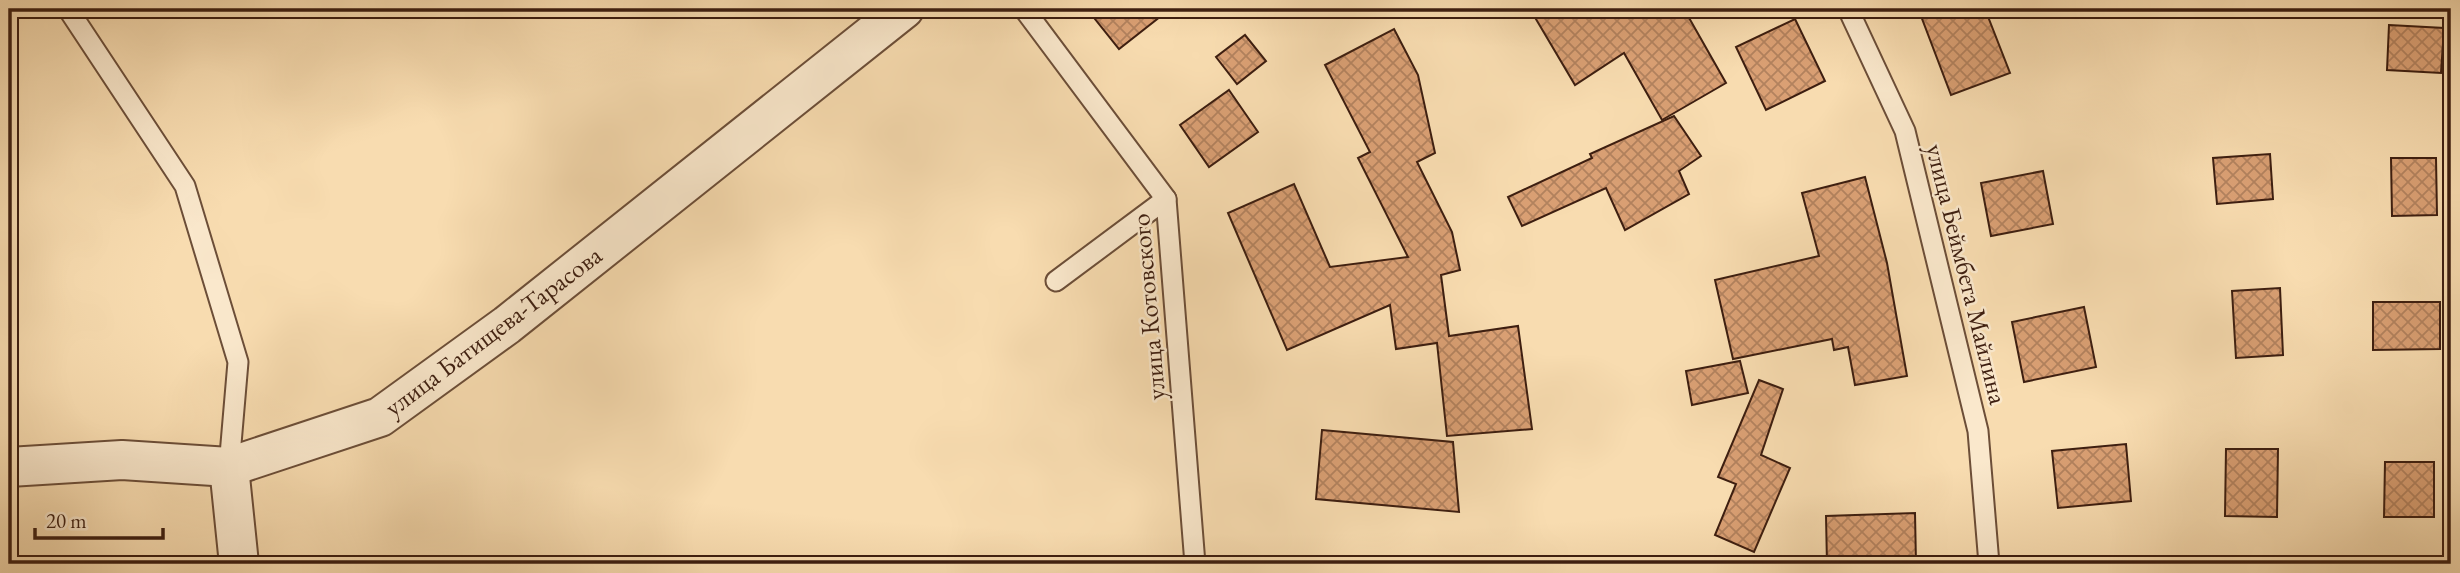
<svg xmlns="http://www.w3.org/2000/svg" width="2460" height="573" font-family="'EB Garamond',serif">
<defs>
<pattern id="building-cross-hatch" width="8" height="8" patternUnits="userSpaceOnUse" patternTransform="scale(1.75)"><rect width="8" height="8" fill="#daa074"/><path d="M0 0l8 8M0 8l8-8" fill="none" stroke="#b2825e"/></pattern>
</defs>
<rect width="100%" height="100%" fill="#f8dcb0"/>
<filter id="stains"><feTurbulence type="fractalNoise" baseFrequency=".00286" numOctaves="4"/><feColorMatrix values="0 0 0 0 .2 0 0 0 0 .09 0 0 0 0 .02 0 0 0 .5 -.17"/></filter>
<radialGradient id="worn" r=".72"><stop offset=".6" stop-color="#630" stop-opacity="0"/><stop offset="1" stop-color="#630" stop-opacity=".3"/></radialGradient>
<g fill="url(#building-cross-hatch)" stroke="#3d1e10" stroke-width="2">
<path d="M 1087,9 L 1170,9 L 1119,49 Z"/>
<path d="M 1530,9 L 1684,9 L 1726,83 L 1662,120 L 1624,53 L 1575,85 Z"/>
<path d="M 1939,9 L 1985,9 L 2010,73 L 1951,95 L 1921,16 Z"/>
<path d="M 1795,19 L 1825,81 L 1766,110 L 1736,47 Z"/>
<path d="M 2389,25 L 2444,28 L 2441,73 L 2387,70 Z"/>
<path d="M 1394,29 L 1418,75 L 1435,153 L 1417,162 L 1452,232 L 1460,270 L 1441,275 L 1449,336 L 1518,326 L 1532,429 L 1447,436 L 1437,343 L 1396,349 L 1390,305 L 1287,350 L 1228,213 L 1294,184 L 1330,267 L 1408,257 L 1358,158 L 1370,152 L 1325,65 Z"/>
<path d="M 1245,35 L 1266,61 L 1237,84 L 1216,57 Z"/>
<path d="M 1229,90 L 1258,132 L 1209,167 L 1180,125 Z"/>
<path d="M 1674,116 L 1701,156 L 1679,171 L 1689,194 L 1625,230 L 1606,188 L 1522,226 L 1508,197 L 1592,158 L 1590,154 Z"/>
<path d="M 2270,154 L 2273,199 L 2217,204 L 2213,158 Z"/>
<path d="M 2391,158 L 2436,158 L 2437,215 L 2392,216 Z"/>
<path d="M 2043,171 L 2053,224 L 1991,236 L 1981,183 Z"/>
<path d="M 1865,177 L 1887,263 L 1907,376 L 1855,385 L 1848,347 L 1834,350 L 1832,339 L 1733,359 L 1715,280 L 1819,256 L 1802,193 Z"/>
<path d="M 2280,288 L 2283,355 L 2236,358 L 2232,291 Z"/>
<path d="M 2373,302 L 2440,302 L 2440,349 L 2373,350 Z"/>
<path d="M 2084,307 L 2096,367 L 2024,382 L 2012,322 Z"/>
<path d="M 1740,361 L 1748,393 L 1692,405 L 1686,371 Z"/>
<path d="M 1759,380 L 1783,389 L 1761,455 L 1790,468 L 1754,552 L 1715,535 L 1736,484 L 1718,477 Z"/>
<path d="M 1322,430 L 1453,442 L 1459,512 L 1316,499 Z"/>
<path d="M 2126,444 L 2131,501 L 2058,508 L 2052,451 Z"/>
<path d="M 2226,449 L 2278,449 L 2277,517 L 2225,516 Z"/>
<path d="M 2385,462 L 2434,462 L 2434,517 L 2384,517 Z"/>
<path d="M 1915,513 L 1916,564 L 1827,564 L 1826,516 Z"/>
</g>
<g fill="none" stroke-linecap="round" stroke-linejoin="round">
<defs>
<g id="service">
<path d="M 68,9 L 185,186 L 238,362 L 229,467"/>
<path d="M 1024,9 L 1166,199 L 1195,564"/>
<path d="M 1848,9 L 1905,131 L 1978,431 L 1989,564"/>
<path d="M 1056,281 L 1166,199"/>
</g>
<g id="minor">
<path d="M 9,467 L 122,460 L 229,467 L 380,417 L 507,325 L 904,9"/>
<path d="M 229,467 L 239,564"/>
</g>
</defs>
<use href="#service" stroke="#6c4e38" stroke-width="23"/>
<use href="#minor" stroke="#6c4e38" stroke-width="42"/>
<use href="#service" stroke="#fae8cc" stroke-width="19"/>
<use href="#minor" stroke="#fae8cc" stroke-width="38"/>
</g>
<g text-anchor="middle" stroke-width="5" stroke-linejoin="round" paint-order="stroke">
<g font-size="26" fill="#3d1e10" stroke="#fae8cc">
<text transform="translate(1967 274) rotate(76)" y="9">улица Беймбета Майлина</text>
<text transform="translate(1148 307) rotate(-95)" y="9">улица Котовского</text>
<text transform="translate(493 331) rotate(-37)" y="9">улица Батищева-Тарасова</text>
</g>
</g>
<rect width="2460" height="573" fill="none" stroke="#f8dcb0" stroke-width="35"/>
<rect x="10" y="10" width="2439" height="552" fill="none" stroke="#3d1e10" stroke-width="3.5"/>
<rect x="18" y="18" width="2425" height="538" fill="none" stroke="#3d1e10" stroke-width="2"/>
<path d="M35 528v10h128v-10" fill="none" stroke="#3d1e10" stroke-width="3.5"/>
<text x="46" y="528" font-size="21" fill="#3d1e10" stroke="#fae8cc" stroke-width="5" paint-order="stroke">20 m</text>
<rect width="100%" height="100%" filter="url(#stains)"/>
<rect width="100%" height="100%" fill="url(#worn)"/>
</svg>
